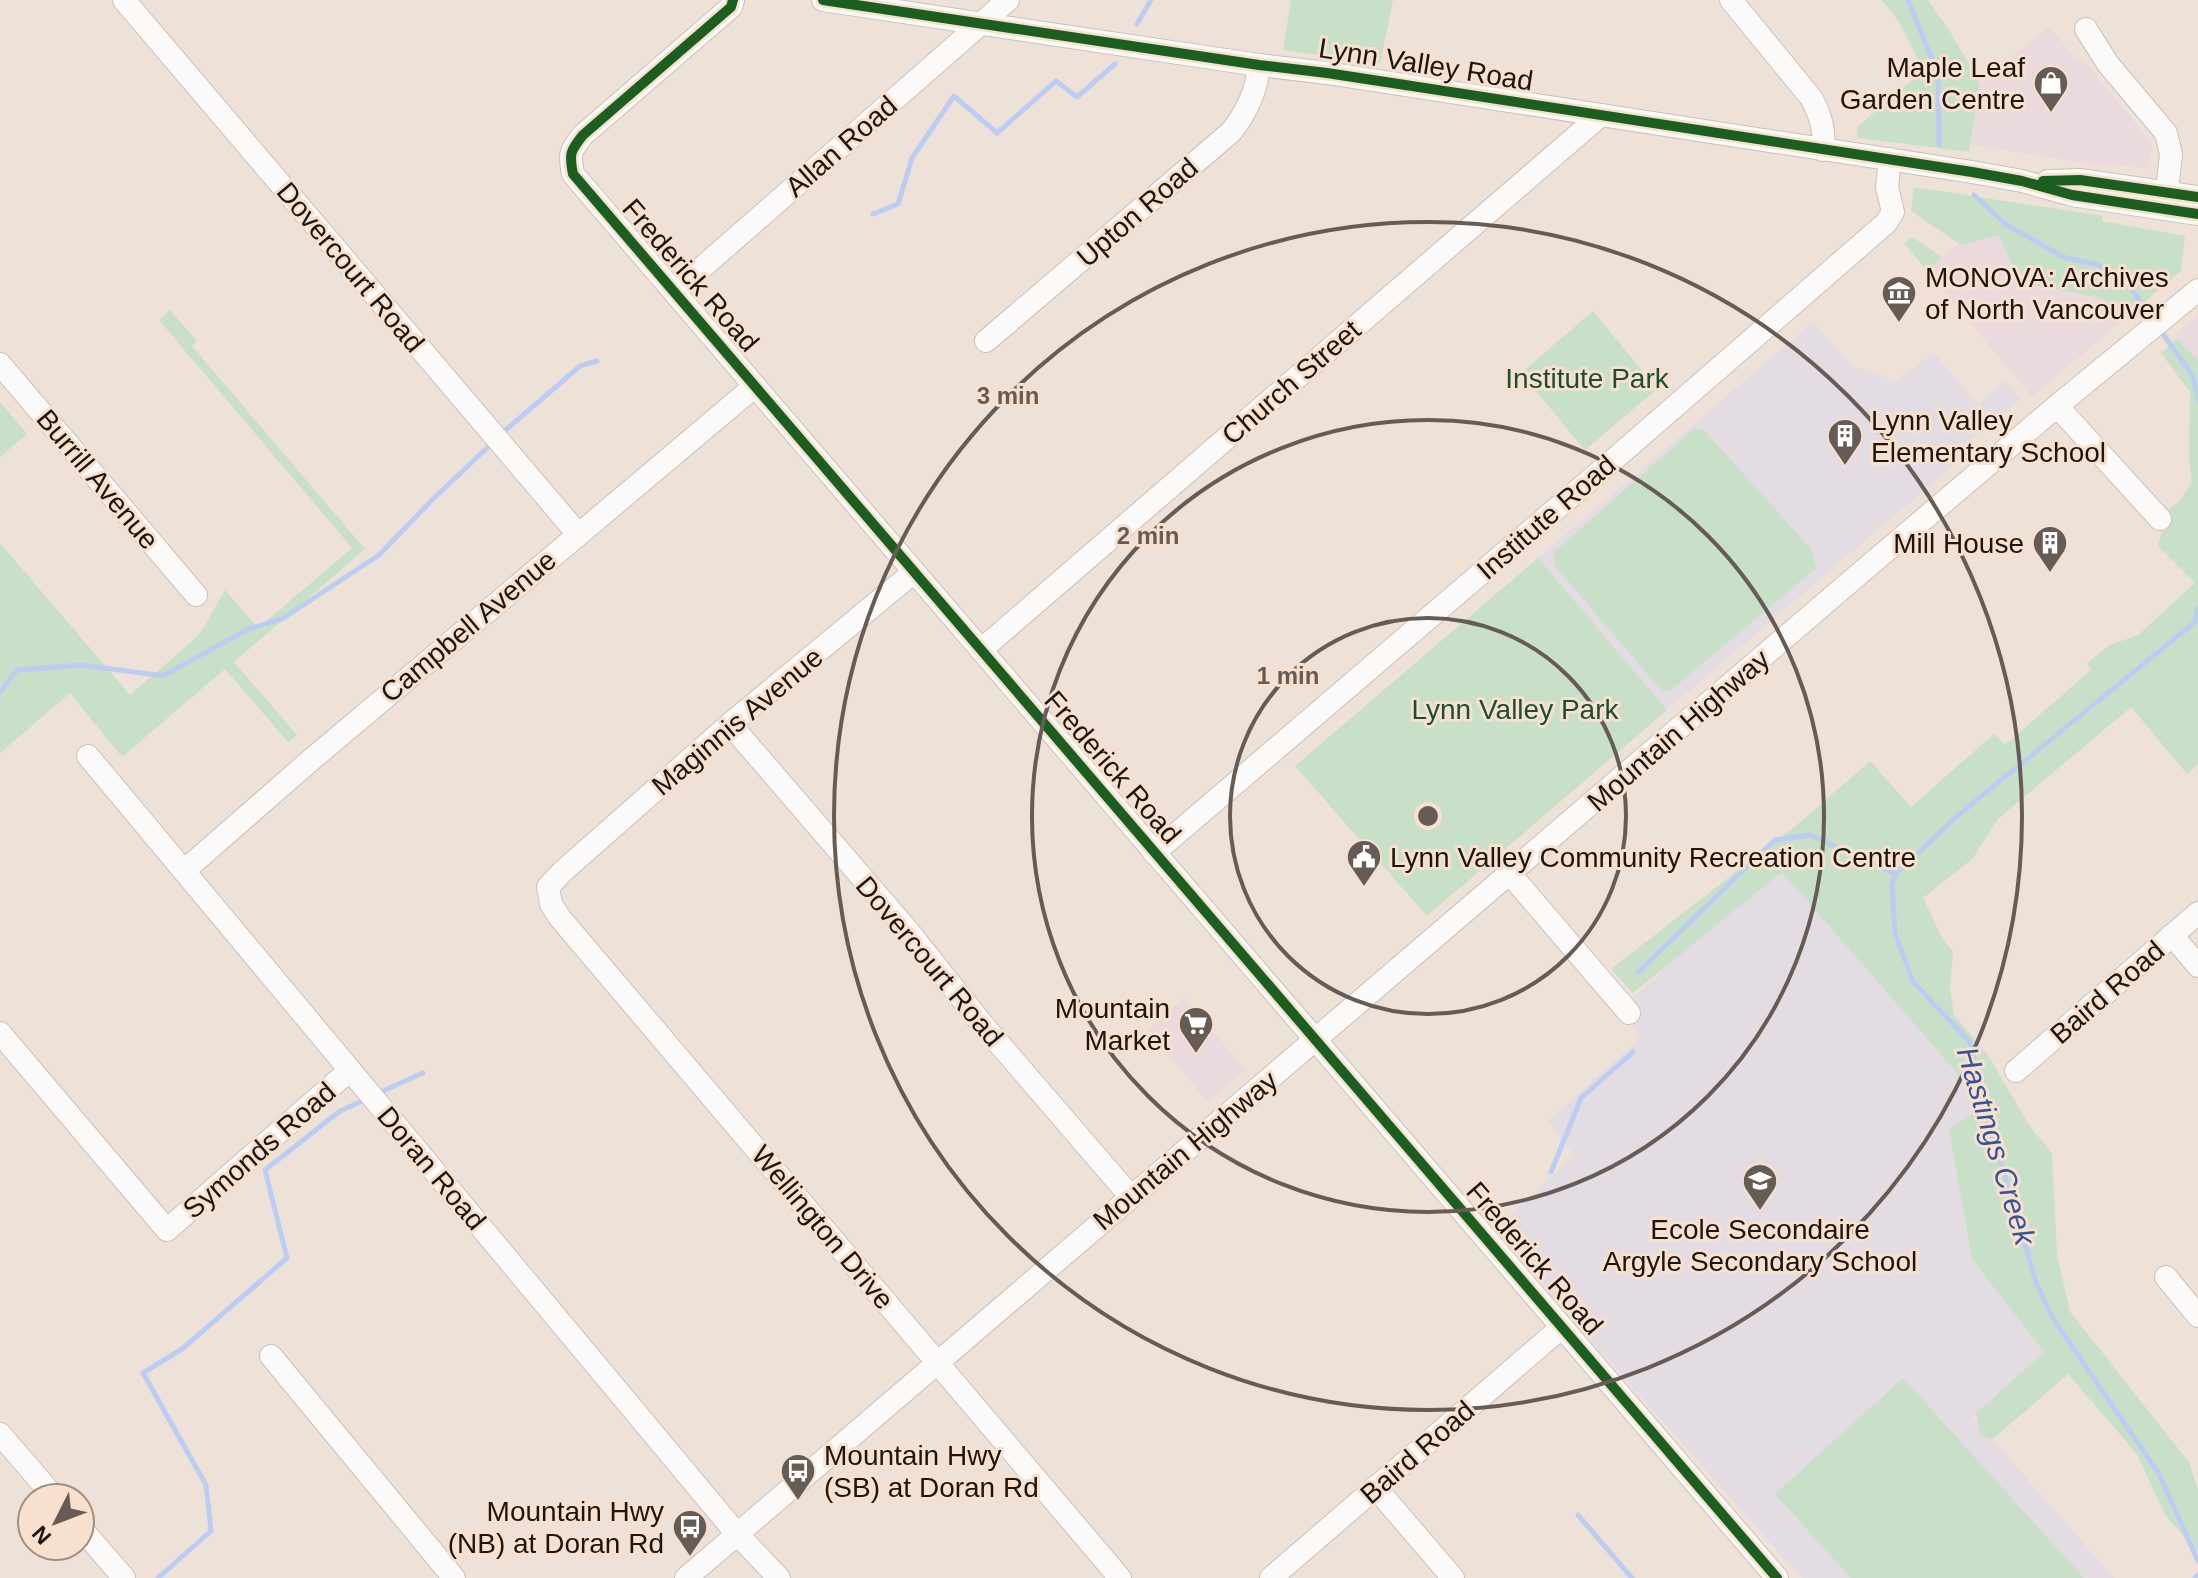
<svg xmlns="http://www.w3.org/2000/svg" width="2198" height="1578" font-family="Helvetica,sans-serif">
<rect width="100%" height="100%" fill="#eee1d7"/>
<g fill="#ebdadd">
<path d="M 2049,27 L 2076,58 L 2082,58 L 2152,144 L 2148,169 L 2106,163 L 2104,166 L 1970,145 L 1980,83 Z"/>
<path d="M 1999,234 L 2020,283 L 2102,298 L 2123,320 L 2032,397 L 1927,271 L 1955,246 Z"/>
<path d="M 2198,316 L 2198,362 L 2174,334 Z"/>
<path d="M 1184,998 L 1246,1070 L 1208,1102 L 1147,1030 Z"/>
</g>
<g fill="#e4dce3">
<path d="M 1813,322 L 1851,366 L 1884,375 L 1890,384 L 1934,353 L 1991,420 L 1979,403 L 2006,381 L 2021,399 L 1971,440 L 1970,451 L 1667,710 L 1538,558 Z"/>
<path d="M 1788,855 L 1963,1063 L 1980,1113 L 2043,1353 L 1972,1416 L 2114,1578 L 1802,1578 L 1494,1231 L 1574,1155 L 1548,1121 L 1641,1037 L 1619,1010 Z"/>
</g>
<g fill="#c8e0c8">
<path d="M 1291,0 L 1393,0 L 1380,64 L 1283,50 Z"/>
<path d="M 1882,0 L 1928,0 L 1949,30 L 1980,83 L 1969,152 L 1858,138 L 1857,127 L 1918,75 L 1920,63 L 1899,22 Z"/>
<path d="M 1914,187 L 2103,216 L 2102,221 L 2185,236 L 2181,271 L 2123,320 L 2102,298 L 2020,283 L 1999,235 L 1961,245 L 1911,211 Z"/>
<path d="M 1912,237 L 1942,257 L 1927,271 L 1904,243 Z"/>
<path d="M 170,310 L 197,341 L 192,346 L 365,549 L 234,662 L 297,735 L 288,742 L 225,669 L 122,757 L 70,693 L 0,753 L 0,543 L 130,695 L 199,635 L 225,590 L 258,628 L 352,548 L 159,320 Z"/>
<path d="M 1593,311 L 1657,389 L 1585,450 L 1521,373 Z"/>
<path d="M 2177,339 L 2198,360 L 2198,764 L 2187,774 L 2131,707 L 1998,819 L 1973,858 L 1923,898 L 1941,936 L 1953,952 L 1950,988 L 1954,1015 L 1989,1057 L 2031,1128 L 2052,1153 L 2057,1254 L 2070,1312 L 2189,1462 L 2198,1490 L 2198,1552 L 2166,1516 L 2136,1453 L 2068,1374 L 1993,1439 L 1980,1435 L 1976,1413 L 2044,1352 L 1972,1259 L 1949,1129 L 1977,1110 L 1972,1090 L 1782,872 L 1633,993 L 1611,969 L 1804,819 L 1870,761 L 1911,807 L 1994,734 L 2005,745 L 2091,670 L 2087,663 L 2110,645 L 2138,635 L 2195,583 L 2158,546 L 2169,509 L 2179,502 L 2192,482 L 2189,458 L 2190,392 L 2161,353 Z"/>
<path d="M 0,402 L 27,434 L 0,457 Z"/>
<path d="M 1694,429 L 1704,430 L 1811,549 L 1816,568 L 1670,691 L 1662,691 L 1555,566 L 1554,552 Z"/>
<path d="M 1538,558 L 1667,710 L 1427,916 L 1295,766 Z"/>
<path d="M 1903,1378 L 2084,1578 L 1851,1578 L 1775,1494 Z"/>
</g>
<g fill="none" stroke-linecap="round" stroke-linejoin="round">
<g stroke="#bccdf3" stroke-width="5">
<path d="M 1908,0 L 1938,74 L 1939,144"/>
<path d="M 1137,24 L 1151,0"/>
<path d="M 1974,195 L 2007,225 L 2063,257 L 2099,265 L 2130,287 L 2153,319"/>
<path d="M 873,214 L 898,204 L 912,158 L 954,96 L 997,133 L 1056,81 L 1077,97 L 1115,64"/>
<path d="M 2161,331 L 2192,375 L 2198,399"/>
<path d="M 507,429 L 580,366 L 597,361"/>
<path d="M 2198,608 L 2195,622 L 1957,816 L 1895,875 L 1892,885 L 1895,933 L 1913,982 L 1970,1042 L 1985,1107 L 2036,1282 L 2052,1317 L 2159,1474 L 2198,1561"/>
<path d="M 0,692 L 17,670 L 82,665 L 163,676 L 248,629 L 282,619 L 379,555 L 433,499 L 487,448"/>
<path d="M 1638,972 L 1775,840 L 1810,835 L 1895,874"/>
<path d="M 385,1090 L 423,1073"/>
<path d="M 1551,1172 L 1581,1098 L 1633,1052"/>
<path d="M 1578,1515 L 1632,1578"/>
<path d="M 158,1578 L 211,1531 L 206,1485 L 143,1373 L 182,1349 L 287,1258 L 265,1170 L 340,1111 L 360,1102"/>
<path d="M 2195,1578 L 2198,1575"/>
</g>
<defs>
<g id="minor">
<path d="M 124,0 L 578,534"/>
<path d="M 733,0 L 731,7 L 583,135 C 570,151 569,154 573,174 L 1777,1578"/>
<path d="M 823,0 L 1259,65 L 1327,73 L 1972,172 L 2022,181 L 2072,195 L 2198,214"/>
<path d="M 1731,0 L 1812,99 C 1821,117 1825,130 1823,150"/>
<path d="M 2086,29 L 2108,64 L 2166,133 L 2171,154 L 2165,209"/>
<path d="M 2048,181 L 2080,180 L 2198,197"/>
<path d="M 674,292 L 1008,0"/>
<path d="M 986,341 L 1231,132 C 1247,112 1257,91 1259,65"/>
<path d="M 0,364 L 196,595"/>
<path d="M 2057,406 L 2160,519"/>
<path d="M 914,572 L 730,724 L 562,872 L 548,887 L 551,904 L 560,918 L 1120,1578"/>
<path d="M 981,650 L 1601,115"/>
<path d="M 730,724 L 909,932 L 983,1025 L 1131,1197"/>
<path d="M 88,756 L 737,1534 L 779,1578"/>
<path d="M 1154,853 L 1604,468 L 1886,223 L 1893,212 L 1887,187 L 1890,159"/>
<path d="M 185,870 L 311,760 L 755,386"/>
<path d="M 1510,874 L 1629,1013"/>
<path d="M 2172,935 L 2198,966"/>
<path d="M 0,1033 L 167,1230 L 350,1070"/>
<path d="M 2016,1071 L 2198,913"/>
<path d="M 2166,1277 L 2198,1316"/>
<path d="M 271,1356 L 454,1578"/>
<path d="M 0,1434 L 55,1498"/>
<path d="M 1375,1487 L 1453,1578"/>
<path d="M 80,1527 L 124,1578"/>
<path d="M 686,1578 L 1865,569 L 2057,406 L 2198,290"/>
<path d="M 1271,1578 L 1562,1327"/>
</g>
</defs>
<use href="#minor" stroke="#cac0b9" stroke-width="24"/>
<use href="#minor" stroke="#fcfaf9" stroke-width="22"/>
<defs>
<g id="cycleway">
<path d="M 733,0 L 731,7 L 583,135 C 570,151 569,154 573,174 L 1777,1578"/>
<path d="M 823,0 L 1259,65 L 1327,73 L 1972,172 L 2022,181 L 2072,195 L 2198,214"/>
<path d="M 2043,181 L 2080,180 L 2198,197"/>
</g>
</defs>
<use href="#cycleway" stroke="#f7e0ce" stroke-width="15"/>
<use href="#cycleway" stroke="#1b5e20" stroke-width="10"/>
</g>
<g fill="none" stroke="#665c55" stroke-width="4">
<circle cx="1428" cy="816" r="198"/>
<circle cx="1428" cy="816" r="396"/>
<circle cx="1428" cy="816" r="594"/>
</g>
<defs>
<symbol id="shop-pin" viewBox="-11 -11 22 30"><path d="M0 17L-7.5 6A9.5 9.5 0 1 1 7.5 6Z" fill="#665c55" stroke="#f7e0ce"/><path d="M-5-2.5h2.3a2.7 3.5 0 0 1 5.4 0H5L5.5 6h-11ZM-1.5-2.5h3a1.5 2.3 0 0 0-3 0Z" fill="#fff"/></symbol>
<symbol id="museum-pin" viewBox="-11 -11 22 30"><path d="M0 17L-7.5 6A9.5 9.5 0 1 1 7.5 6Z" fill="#665c55" stroke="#f7e0ce"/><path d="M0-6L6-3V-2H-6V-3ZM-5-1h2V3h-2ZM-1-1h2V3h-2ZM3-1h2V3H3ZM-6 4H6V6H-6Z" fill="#fff"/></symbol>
<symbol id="building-pin" viewBox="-11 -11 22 30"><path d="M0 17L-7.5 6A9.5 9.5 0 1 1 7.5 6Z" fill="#665c55" stroke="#f7e0ce"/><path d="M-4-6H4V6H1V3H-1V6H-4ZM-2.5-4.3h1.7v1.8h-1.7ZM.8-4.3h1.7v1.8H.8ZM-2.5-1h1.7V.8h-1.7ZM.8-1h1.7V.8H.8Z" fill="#fff"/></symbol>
<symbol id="civic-pin" viewBox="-11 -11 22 30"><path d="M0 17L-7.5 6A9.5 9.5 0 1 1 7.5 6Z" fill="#665c55" stroke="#f7e0ce"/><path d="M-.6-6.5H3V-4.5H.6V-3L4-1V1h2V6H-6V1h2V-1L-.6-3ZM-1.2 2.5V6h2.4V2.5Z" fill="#fff"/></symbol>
<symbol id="supermarket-pin" viewBox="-11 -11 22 30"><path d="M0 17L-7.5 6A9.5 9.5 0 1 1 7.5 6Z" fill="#665c55" stroke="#f7e0ce"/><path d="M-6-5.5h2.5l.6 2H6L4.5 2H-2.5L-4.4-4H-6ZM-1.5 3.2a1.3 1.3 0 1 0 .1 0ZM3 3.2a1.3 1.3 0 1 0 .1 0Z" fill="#fff"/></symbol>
<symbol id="school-pin" viewBox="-11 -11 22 30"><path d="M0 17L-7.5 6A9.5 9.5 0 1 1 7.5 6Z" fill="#665c55" stroke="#f7e0ce"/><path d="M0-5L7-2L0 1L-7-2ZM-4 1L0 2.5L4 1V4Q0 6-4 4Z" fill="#fff"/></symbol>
<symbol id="bus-pin" viewBox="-11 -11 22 30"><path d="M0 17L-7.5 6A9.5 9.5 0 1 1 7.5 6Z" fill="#665c55" stroke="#f7e0ce"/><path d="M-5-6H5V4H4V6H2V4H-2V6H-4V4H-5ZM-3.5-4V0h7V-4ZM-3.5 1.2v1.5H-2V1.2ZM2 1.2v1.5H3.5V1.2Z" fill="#fff"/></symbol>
</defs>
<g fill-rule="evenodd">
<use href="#shop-pin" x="2031" y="63" width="40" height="54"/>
<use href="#museum-pin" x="1879" y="273" width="40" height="54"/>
<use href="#building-pin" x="1825" y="416" width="40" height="54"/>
<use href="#building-pin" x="2030" y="523" width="40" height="54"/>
<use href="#civic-pin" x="1344" y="837" width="40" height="54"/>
<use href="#supermarket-pin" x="1176" y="1004" width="40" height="54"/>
<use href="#school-pin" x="1740" y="1161" width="40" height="54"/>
<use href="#bus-pin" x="778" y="1451" width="40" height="54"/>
<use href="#bus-pin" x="670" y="1507" width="40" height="54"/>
</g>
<g text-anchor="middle" stroke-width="6" stroke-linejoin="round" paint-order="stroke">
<g font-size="28" fill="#1d150f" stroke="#f7e0ce">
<text transform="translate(1426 64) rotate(9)" y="10">Lynn Valley Road</text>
<text transform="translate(841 146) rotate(-41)" y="10">Allan Road</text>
<text transform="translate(1137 212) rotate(-41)" y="10">Upton Road</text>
<text transform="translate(351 267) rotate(50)" y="10">Dovercourt Road</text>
<text transform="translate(691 275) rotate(49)" y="10">Frederick Road</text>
<text transform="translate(1291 382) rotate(-41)" y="10">Church Street</text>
<text transform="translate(98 479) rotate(50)" y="10">Burrill Avenue</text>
<text transform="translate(1546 517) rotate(-41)" y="10">Institute Road</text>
<text transform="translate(468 626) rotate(-40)" y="10">Campbell Avenue</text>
<text transform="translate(737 721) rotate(-40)" y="10">Maginnis Avenue</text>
<text transform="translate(1678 730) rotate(-41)" y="10">Mountain Highway</text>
<text transform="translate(1113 767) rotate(49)" y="10">Frederick Road</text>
<text transform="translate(930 961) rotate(50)" y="10">Dovercourt Road</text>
<text transform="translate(2107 992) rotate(-41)" y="10">Baird Road</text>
<text transform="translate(259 1150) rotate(-41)" y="10">Symonds Road</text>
<text transform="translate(1185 1150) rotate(-40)" y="10">Mountain Highway</text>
<text transform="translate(432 1168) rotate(50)" y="10">Doran Road</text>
<text transform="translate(823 1227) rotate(50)" y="10">Wellington Drive</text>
<text transform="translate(1535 1258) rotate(49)" y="10">Frederick Road</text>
<text transform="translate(1417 1452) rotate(-41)" y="10">Baird Road</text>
</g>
<g font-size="28" fill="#1d150f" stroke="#f7e0ce" text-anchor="end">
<text x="2025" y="77">Maple Leaf<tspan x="2025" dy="32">Garden Centre</tspan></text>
<text x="1925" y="287" text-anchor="start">MONOVA: Archives<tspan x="1925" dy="32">of North Vancouver</tspan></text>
<text x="1871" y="430" text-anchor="start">Lynn Valley<tspan x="1871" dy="32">Elementary School</tspan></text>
<text x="2024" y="553">Mill House</text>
<text x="1390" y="867" text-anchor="start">Lynn Valley Community Recreation Centre</text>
<text x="1170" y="1018">Mountain<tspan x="1170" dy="32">Market</tspan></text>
<text x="1760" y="1239" text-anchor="middle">Ecole Secondaire<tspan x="1760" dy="32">Argyle Secondary School</tspan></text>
<text x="824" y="1465" text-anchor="start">Mountain Hwy<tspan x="824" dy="32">(SB) at Doran Rd</tspan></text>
<text x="664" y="1521">Mountain Hwy<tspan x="664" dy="32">(NB) at Doran Rd</tspan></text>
</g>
<g font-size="28" fill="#1b4e32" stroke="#f7e0ce">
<text x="1587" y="388">Institute Park</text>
<text x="1515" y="719">Lynn Valley Park</text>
</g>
<g font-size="30" font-style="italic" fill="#355399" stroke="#f7e0ce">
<text transform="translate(1996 1146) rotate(73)" y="10">Hastings Creek</text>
</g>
</g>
<circle cx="1428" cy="816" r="12" fill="#665c55" stroke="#f7e0ce" stroke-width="4"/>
<g font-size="24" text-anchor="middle" font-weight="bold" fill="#665c55" stroke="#f7e0ce" stroke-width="6" stroke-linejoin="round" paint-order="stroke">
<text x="1008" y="404">3 min</text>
<text x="1148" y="544">2 min</text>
<text x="1288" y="684">1 min</text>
</g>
<g transform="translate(56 1522) rotate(228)"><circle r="38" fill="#f7e0ce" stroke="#a08f82" stroke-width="2"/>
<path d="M0-6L14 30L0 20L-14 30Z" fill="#665c55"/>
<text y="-12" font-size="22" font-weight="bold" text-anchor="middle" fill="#1d150f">N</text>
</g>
</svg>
